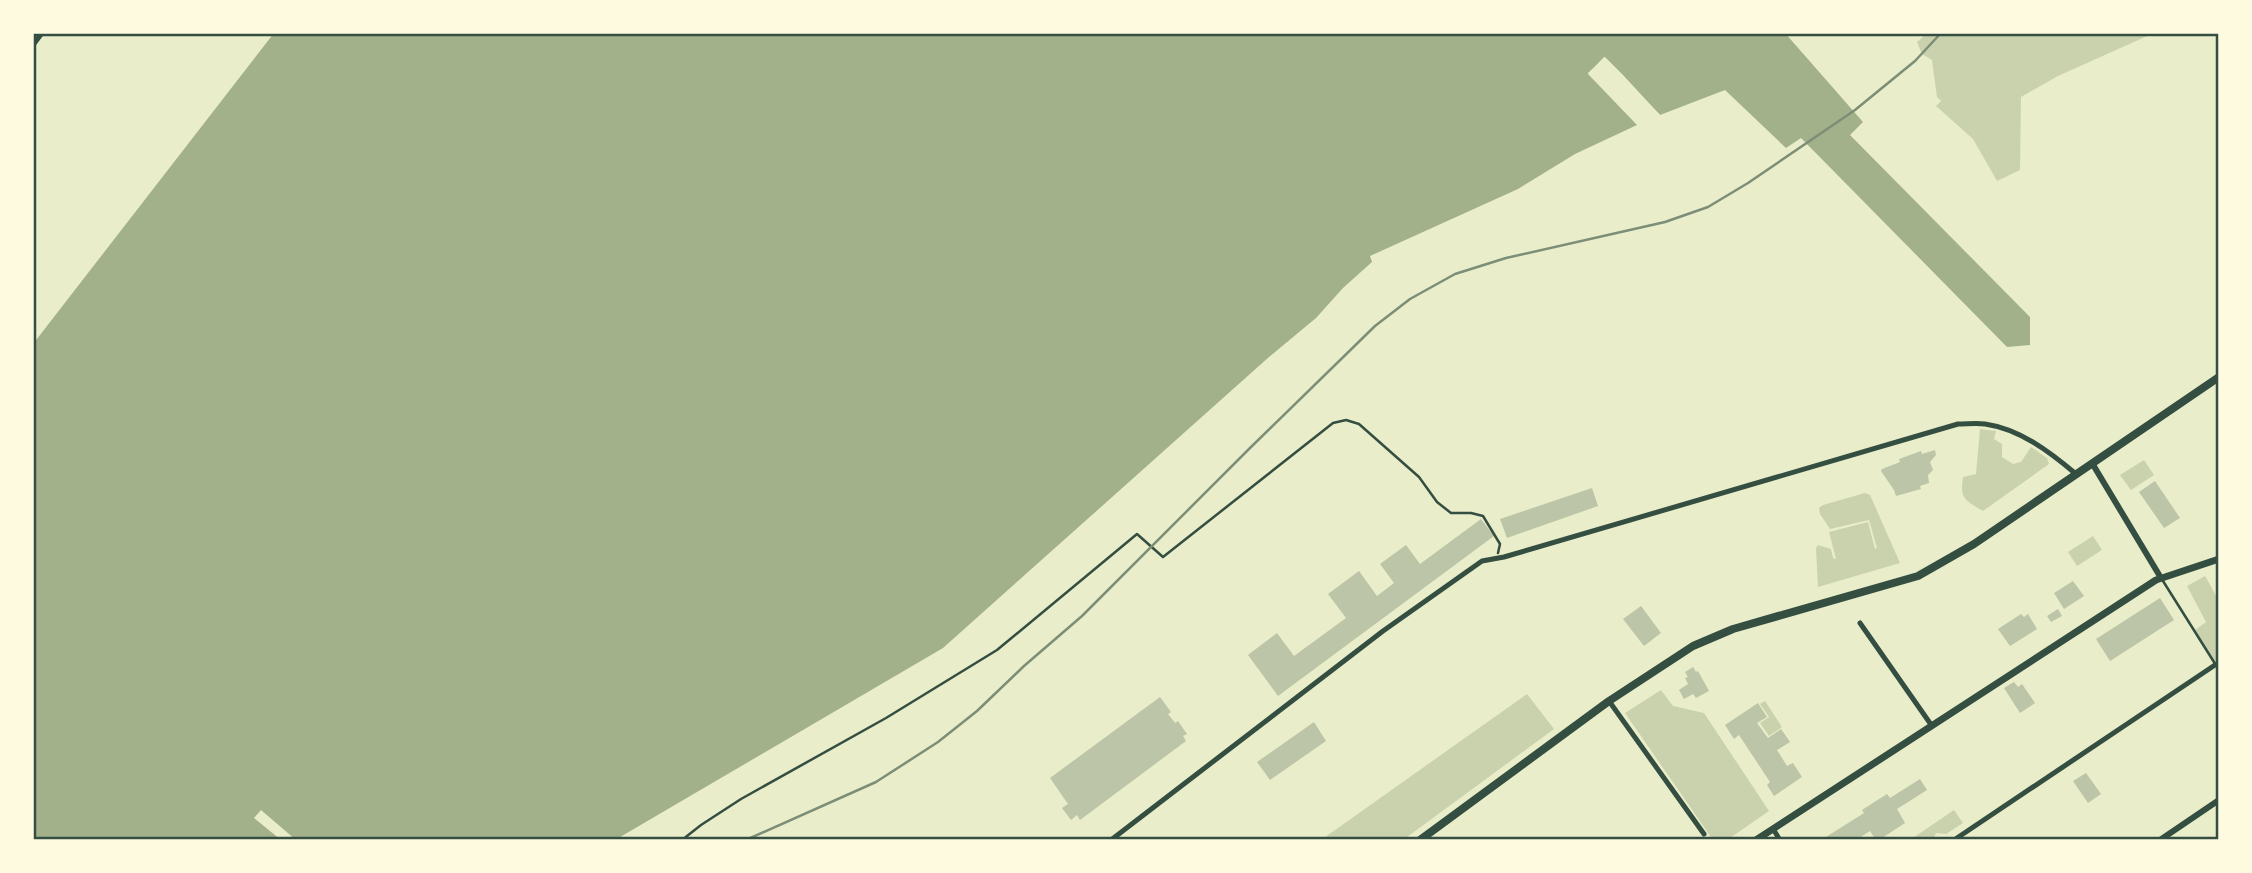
<svg xmlns="http://www.w3.org/2000/svg" width="2252" height="873" font-family="'IBM Plex Sans',sans-serif">
<rect width="100%" height="100%" fill="#e9edc9"/>
<g fill="#cad2ad">
<path d="M 1927,33 L 2154,33 L 2058,76 L 2021,97 L 2020,170 L 1997,181 L 1973,139 L 1936,106 L 1941,101 L 1937,97 L 1932,60 L 1922,54 L 1917,42 Z"/>
<path d="M 1980,429 L 1996,431 L 1994,439 L 2002,444 L 2002,457 L 2013,464 L 2021,462 L 2031,447 L 2047,458 L 2049,464 L 1983,511 C 1964,500 1960,499 1963,477 L 1976,474 Z"/>
<path d="M 2144,460 L 2154,475 L 2131,490 L 2120,475 Z"/>
<path d="M 1865,493 L 1870,495 L 1900,563 L 1818,587 L 1816,548 L 1818,545 L 1831,549 L 1833,558 L 1836,559 L 1829,532 L 1868,522 L 1875,549 L 1877,548 L 1869,520 L 1830,529 L 1820,514 L 1819,508 L 1823,505 Z"/>
<path d="M 2093,536 L 2102,550 L 2077,566 L 2068,552 Z"/>
<path d="M 2205,576 L 2219,601 L 2219,670 L 2195,630 L 2206,622 L 2187,586 Z"/>
<path d="M 1661,690 L 1673,706 L 1704,713 L 1769,811 L 1727,840 L 1713,840 L 1625,713 Z"/>
<path d="M 1527,694 L 1554,729 L 1403,840 L 1321,840 Z"/>
<path d="M 1765,701 L 1782,727 L 1769,736 L 1760,723 L 1769,717 L 1760,704 Z"/>
<path d="M 1954,810 L 1963,823 L 1946,834 L 1936,833 L 1933,840 L 1910,840 Z"/>
</g>
<path fill="#a3b18a" d="M 274,33 L 1785,33 L 1863,122 L 1850,135 L 2030,317 L 2030,345 L 2007,347 L 1801,138 L 1786,148 L 1725,90 L 1660,115 L 1604,57 L 1588,74 L 1637,125 L 1575,154 L 1518,189 L 1370,256 L 1372,262 L 1343,288 L 1316,318 L 1269,357 L 943,648 L 615,840 L 33,840 L 33,344 Z"/>
<g fill="#e9edc9">
<path d="M 1605,57 L 1623,75 L 1660,115 L 1657,116 L 1605,62 L 1593,73 L 1640,123 L 1637,124 L 1588,73 Z"/>
<path d="M 261,810 L 296,840 L 281,840 L 254,818 Z"/>
</g>
<g fill="#bcc5a7">
<path d="M 1935,450 L 1936,455 L 1930,462 L 1933,470 L 1928,475 L 1929,483 L 1920,486 L 1921,489 L 1896,496 L 1894,490 L 1881,471 L 1882,469 L 1900,462 L 1899,459 L 1921,451 L 1922,454 Z"/>
<path d="M 2155,481 L 2180,518 L 2164,528 L 2139,492 Z"/>
<path d="M 1592,488 L 1598,506 L 1507,538 L 1500,519 Z"/>
<path d="M 1481,519 L 1494,536 L 1278,696 L 1248,655 L 1277,633 L 1294,656 L 1346,618 L 1328,594 L 1359,571 L 1377,596 L 1394,583 L 1380,564 L 1406,545 L 1420,564 Z"/>
<path d="M 2073,581 L 2084,596 L 2064,609 L 2054,593 Z"/>
<path d="M 2160,598 L 2174,620 L 2110,661 L 2096,639 Z"/>
<path d="M 1641,606 L 1661,633 L 1644,646 L 1623,619 Z"/>
<path d="M 2058,609 L 2062,616 L 2051,622 L 2047,616 Z"/>
<path d="M 2021,614 L 2024,617 L 2028,614 L 2037,629 L 2010,646 L 1998,629 Z"/>
<path d="M 1693,667 L 1696,672 L 1698,671 L 1709,691 L 1696,698 L 1693,694 L 1684,699 L 1679,690 L 1688,684 L 1685,678 L 1688,677 L 1685,672 Z"/>
<path d="M 2014,682 L 2018,687 L 2022,684 L 2035,703 L 2020,713 L 2004,688 Z"/>
<path d="M 1160,697 L 1171,712 L 1168,714 L 1175,723 L 1178,721 L 1187,734 L 1183,736 L 1186,741 L 1080,820 L 1077,815 L 1071,820 L 1062,808 L 1068,804 L 1050,778 Z"/>
<path d="M 1758,703 L 1767,717 L 1757,723 L 1768,738 L 1781,729 L 1790,742 L 1777,750 L 1787,766 L 1793,763 L 1802,777 L 1774,796 L 1767,785 L 1770,782 L 1739,735 L 1734,739 L 1725,725 Z"/>
<path d="M 1314,722 L 1326,741 L 1270,780 L 1257,762 Z"/>
<path d="M 2086,773 L 2101,794 L 2088,803 L 2073,781 Z"/>
<path d="M 1920,779 L 1927,790 L 1897,809 L 1905,823 L 1879,840 L 1876,840 L 1870,831 L 1856,840 L 1828,840 L 1826,837 L 1864,813 L 1862,810 L 1887,794 L 1890,798 Z"/>
</g>
<g fill="none" stroke-linecap="round" stroke-linejoin="round">
<g stroke="#344e41" stroke-width="2.5">
<path d="M 2163,581 L 2219,670"/>
<path d="M 682,840 L 701,825 L 741,799 L 886,718 L 997,650 L 1137,534 L 1163,557 L 1333,423 L 1346,420 L 1359,424 L 1419,477 L 1437,502 L 1451,513 L 1471,513 L 1483,516 L 1500,544 L 1498,553"/>
</g>
<g stroke="#344e41" stroke-width="5">
<path d="M 33,45 L 42,33"/>
<path d="M 1860,623 L 1932,726"/>
<path d="M 1609,701 L 1704,834"/>
<path d="M 1773,829 L 1780,840"/>
<path d="M 1111,840 L 1383,631 L 1482,561 L 1504,557 L 1958,424 C 1967,424 1977,423 1985,424 C 2020,429 2050,452 2076,474"/>
<path d="M 1954,840 L 2215,665"/>
</g>
<g stroke="#344e41" stroke-width="6">
<path d="M 2092,463 L 2161,578"/>
<path d="M 2160,840 L 2219,800"/>
</g>
<path stroke="#344e41" stroke-width="7" d="M 1756,840 L 2156,580 L 2219,559"/>
<path stroke="#344e41" stroke-width="8" d="M 1420,840 L 1609,701 L 1693,646 L 1733,629 L 1918,576 L 1974,544 L 2219,377"/>
<path stroke="#7c8e77" stroke-width="2.5" d="M 746,840 L 876,782 L 938,742 L 977,711 L 1024,666 L 1082,616 L 1250,448 L 1375,326 L 1410,299 L 1455,274 L 1506,258 L 1665,222 L 1708,207 L 1748,183 L 1855,110 L 1915,61 L 1941,33"/>
</g>
<rect width="2252" height="873" fill="none" stroke="#fefae0" stroke-width="70"/>
<rect x="35" y="35" width="2182" height="803" fill="none" stroke="#344e41" stroke-width="2.5"/>
</svg>
